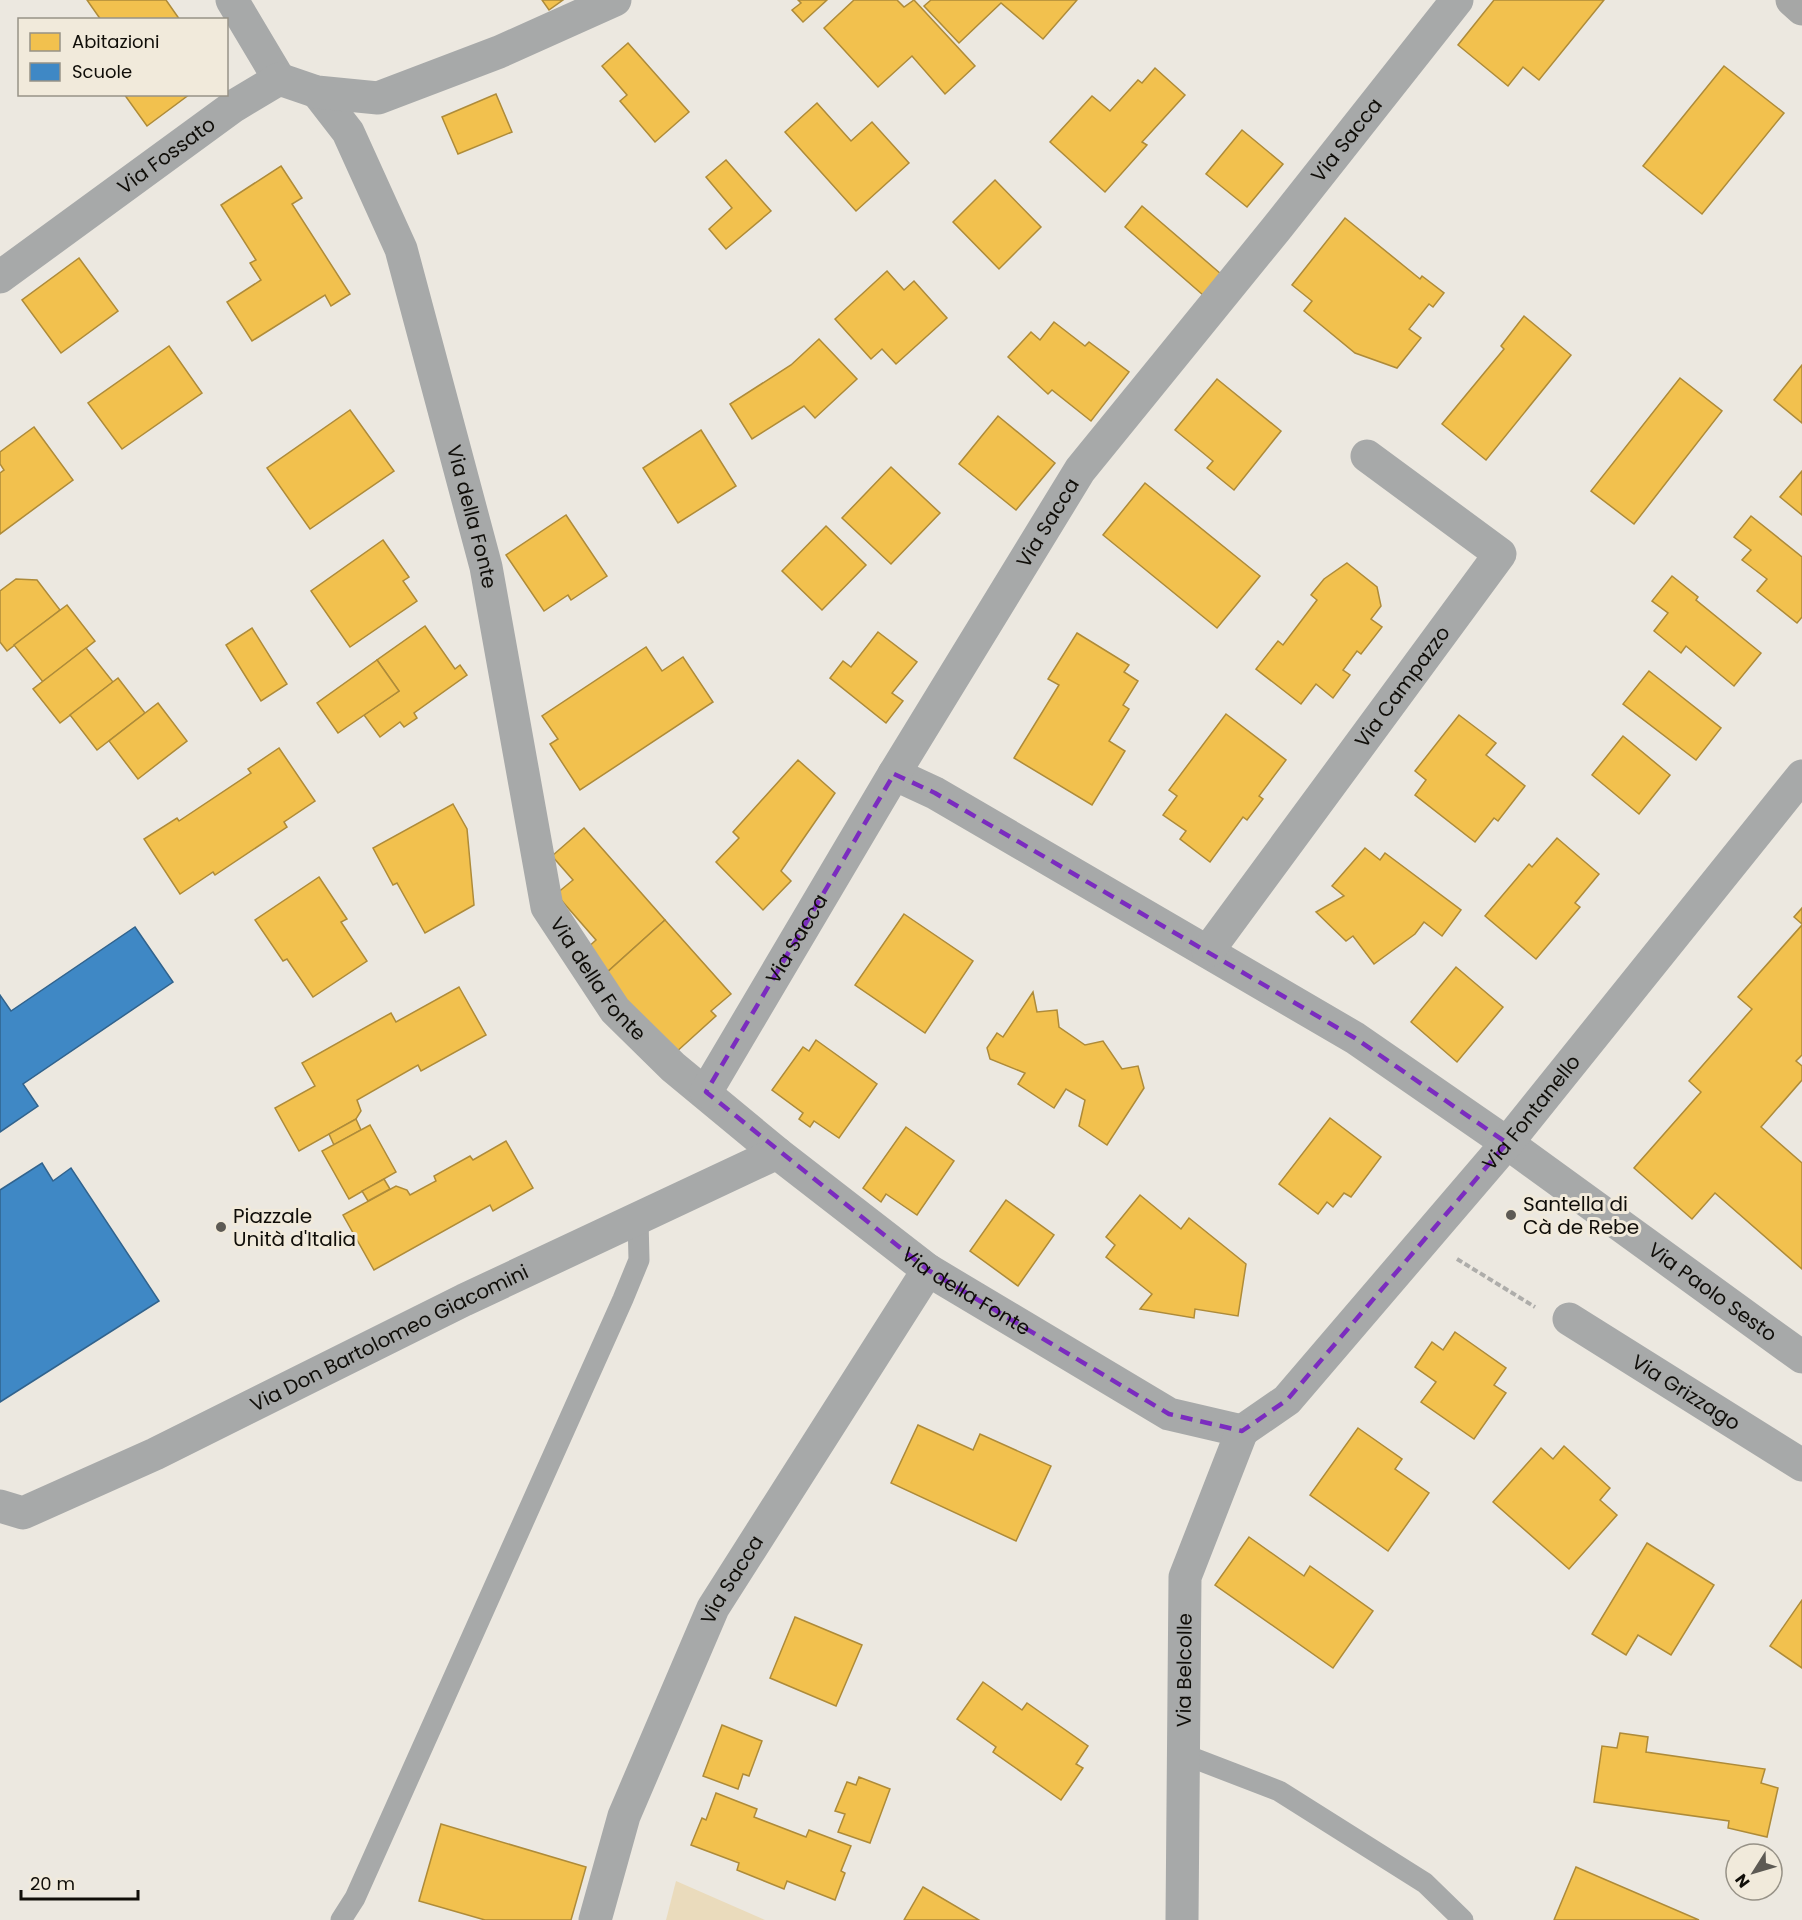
<svg xmlns="http://www.w3.org/2000/svg" width="1802" height="1920" font-family="Poppins,sans-serif">
<rect width="100%" height="100%" fill="#ece8e0"/>
<path fill="#eadbbc" d="M 676,1881 L 765,1920 L 666,1920 Z"/>
<g fill="#f2c14e" stroke="#ae8b39" stroke-width="1.5">
<path d="M 87,0 L 166,0 L 180,20 L 101,20 Z"/>
<path d="M 542,0 L 563,0 L 549,10 Z"/>
<path d="M 798,0 L 827,0 L 803,22 L 792,10 L 801,3 Z"/>
<path d="M 854,0 L 897,0 L 904,7 L 914,0 L 975,66 L 945,94 L 912,56 L 878,87 L 824,28 Z"/>
<path d="M 931,0 L 1077,0 L 1043,39 L 1001,3 L 959,43 L 924,6 Z"/>
<path d="M 1494,0 L 1604,0 L 1539,80 L 1523,67 L 1508,86 L 1458,45 Z"/>
<path d="M 628,43 L 689,112 L 655,142 L 620,101 L 627,95 L 602,66 Z"/>
<path d="M 1724,66 L 1784,113 L 1702,214 L 1643,166 Z"/>
<path d="M 1155,68 L 1185,95 L 1142,142 L 1147,145 L 1105,192 L 1050,142 L 1092,96 L 1110,111 L 1138,80 L 1142,83 Z"/>
<path d="M 124,94 L 190,94 L 147,126 Z"/>
<path d="M 496,94 L 512,132 L 458,154 L 442,117 Z"/>
<path d="M 817,103 L 851,141 L 872,122 L 909,163 L 856,211 L 785,132 Z"/>
<path d="M 1242,130 L 1283,164 L 1247,207 L 1206,174 Z"/>
<path d="M 726,160 L 771,211 L 726,249 L 709,229 L 732,208 L 706,177 Z"/>
<path d="M 281,166 L 302,198 L 292,204 L 350,294 L 331,306 L 325,295 L 252,341 L 227,302 L 261,280 L 250,263 L 256,260 L 221,205 Z"/>
<path d="M 995,180 L 1041,227 L 999,269 L 953,222 Z"/>
<path d="M 1142,206 L 1221,274 L 1203,295 L 1125,227 Z"/>
<path d="M 1345,218 L 1420,279 L 1422,276 L 1444,293 L 1433,307 L 1429,304 L 1409,329 L 1421,338 L 1397,368 L 1355,353 L 1304,311 L 1312,301 L 1292,285 Z"/>
<path d="M 79,258 L 118,311 L 61,353 L 22,300 Z"/>
<path d="M 887,271 L 904,290 L 914,281 L 947,318 L 896,364 L 882,349 L 871,359 L 835,319 Z"/>
<path d="M 1524,316 L 1571,355 L 1486,460 L 1442,424 L 1504,349 L 1501,346 Z"/>
<path d="M 1054,322 L 1085,346 L 1089,342 L 1129,372 L 1091,421 L 1052,390 L 1048,394 L 1008,357 L 1031,332 L 1040,340 Z"/>
<path d="M 819,339 L 857,379 L 815,418 L 804,406 L 752,439 L 730,404 L 791,365 Z"/>
<path d="M 169,346 L 202,393 L 122,449 L 88,403 Z"/>
<path d="M 1802,365 L 1802,423 L 1774,400 Z"/>
<path d="M 1680,378 L 1722,411 L 1634,524 L 1591,491 Z"/>
<path d="M 1217,379 L 1281,431 L 1234,490 L 1207,468 L 1213,461 L 1175,430 Z"/>
<path d="M 350,410 L 394,471 L 310,529 L 267,468 Z"/>
<path d="M 998,416 L 1055,463 L 1016,510 L 959,464 Z"/>
<path d="M 34,427 L 73,480 L 0,534 L 0,473 L 4,470 L 0,464 L 0,452 Z"/>
<path d="M 701,430 L 736,486 L 678,523 L 643,468 Z"/>
<path d="M 891,467 L 940,513 L 891,564 L 842,518 Z"/>
<path d="M 1802,471 L 1802,515 L 1780,497 Z"/>
<path d="M 1145,483 L 1260,576 L 1217,628 L 1103,535 Z"/>
<path d="M 566,515 L 607,576 L 571,600 L 568,595 L 544,611 L 506,555 Z"/>
<path d="M 1751,516 L 1802,557 L 1802,617 L 1797,623 L 1757,591 L 1767,579 L 1742,560 L 1751,550 L 1734,537 Z"/>
<path d="M 826,526 L 866,565 L 822,610 L 782,571 Z"/>
<path d="M 383,540 L 409,577 L 403,581 L 417,601 L 350,647 L 311,591 Z"/>
<path d="M 1347,563 L 1377,587 L 1381,606 L 1371,619 L 1382,627 L 1361,654 L 1357,651 L 1343,670 L 1350,675 L 1333,698 L 1316,684 L 1301,704 L 1256,669 L 1278,641 L 1283,645 L 1317,600 L 1311,595 L 1324,579 Z"/>
<path d="M 1672,576 L 1698,597 L 1696,600 L 1761,653 L 1734,686 L 1686,646 L 1681,653 L 1654,631 L 1668,613 L 1652,601 Z"/>
<path d="M 16,579 L 37,580 L 60,610 L 7,651 L 0,642 L 0,591 Z"/>
<path d="M 67,605 L 95,641 L 43,682 L 14,645 Z"/>
<path d="M 425,626 L 455,669 L 460,665 L 467,675 L 414,713 L 417,718 L 404,727 L 400,722 L 380,737 L 364,715 L 399,691 L 377,660 Z"/>
<path d="M 252,628 L 287,684 L 261,701 L 226,645 Z"/>
<path d="M 878,632 L 917,662 L 892,693 L 903,701 L 886,723 L 830,678 L 843,661 L 851,667 Z"/>
<path d="M 1077,633 L 1129,665 L 1124,672 L 1138,681 L 1123,705 L 1129,709 L 1109,741 L 1125,751 L 1092,805 L 1014,758 L 1059,685 L 1048,679 Z"/>
<path d="M 646,647 L 662,671 L 683,657 L 713,702 L 580,790 L 550,744 L 558,739 L 542,716 Z"/>
<path d="M 86,648 L 113,682 L 60,723 L 33,689 Z"/>
<path d="M 377,660 L 399,691 L 338,733 L 317,703 Z"/>
<path d="M 1649,671 L 1721,728 L 1696,760 L 1623,704 Z"/>
<path d="M 118,678 L 145,713 L 97,750 L 70,715 Z"/>
<path d="M 158,703 L 187,741 L 138,779 L 109,741 Z"/>
<path d="M 1226,714 L 1286,760 L 1259,796 L 1263,799 L 1247,820 L 1243,817 L 1210,862 L 1180,839 L 1186,831 L 1163,815 L 1177,796 L 1169,790 Z"/>
<path d="M 1459,715 L 1496,743 L 1486,755 L 1525,786 L 1498,821 L 1494,818 L 1475,842 L 1415,795 L 1426,780 L 1415,771 Z"/>
<path d="M 1623,736 L 1670,775 L 1639,814 L 1592,775 Z"/>
<path d="M 279,748 L 315,801 L 284,822 L 287,827 L 215,875 L 213,872 L 180,894 L 144,839 L 177,818 L 179,821 L 251,773 L 248,769 Z"/>
<path d="M 798,760 L 835,793 L 781,871 L 791,881 L 763,910 L 716,862 L 739,838 L 733,832 Z"/>
<path d="M 453,804 L 467,829 L 474,905 L 425,933 L 397,883 L 393,885 L 373,848 Z"/>
<path d="M 584,828 L 665,920 L 606,973 L 585,950 L 596,940 L 556,894 L 573,880 L 552,856 Z"/>
<path d="M 1557,838 L 1599,874 L 1575,903 L 1580,907 L 1536,959 L 1485,916 L 1529,864 L 1532,867 Z"/>
<path d="M 1365,848 L 1380,860 L 1385,853 L 1461,910 L 1442,936 L 1424,922 L 1415,934 L 1374,964 L 1353,936 L 1346,941 L 1316,912 L 1344,896 L 1332,886 Z"/>
<path d="M 319,877 L 347,919 L 341,922 L 367,961 L 313,997 L 287,959 L 283,961 L 255,920 Z"/>
<path d="M 1802,908 L 1802,924 L 1794,917 Z"/>
<path d="M 904,914 L 973,961 L 925,1033 L 855,985 Z"/>
<path d="M 665,920 L 731,994 L 711,1011 L 716,1016 L 674,1054 L 604,975 Z"/>
<path d="M 1802,925 L 1802,1055 L 1796,1061 L 1802,1066 L 1802,1080 L 1761,1127 L 1802,1163 L 1802,1269 L 1715,1193 L 1692,1219 L 1634,1168 L 1701,1092 L 1689,1081 L 1752,1009 L 1738,997 Z"/>
<path d="M 1456,967 L 1503,1007 L 1457,1062 L 1411,1022 Z"/>
<path d="M 459,987 L 486,1035 L 421,1071 L 418,1065 L 357,1100 L 361,1111 L 356,1119 L 299,1151 L 275,1108 L 315,1086 L 302,1063 L 391,1013 L 396,1022 Z"/>
<path d="M 1033,992 L 1037,1012 L 1057,1010 L 1059,1027 L 1085,1045 L 1103,1041 L 1122,1069 L 1138,1066 L 1144,1088 L 1107,1145 L 1079,1126 L 1085,1100 L 1066,1089 L 1054,1108 L 1018,1084 L 1025,1073 L 990,1059 L 987,1048 L 997,1033 L 1003,1037 Z"/>
<path d="M 816,1040 L 877,1084 L 839,1138 L 814,1121 L 810,1127 L 799,1119 L 803,1113 L 772,1090 L 803,1047 L 809,1051 Z"/>
<path d="M 1330,1118 L 1381,1157 L 1351,1197 L 1344,1193 L 1333,1207 L 1327,1202 L 1318,1214 L 1279,1184 Z"/>
<path d="M 356,1119 L 361,1130 L 334,1145 L 329,1134 Z"/>
<path d="M 370,1125 L 396,1172 L 349,1199 L 322,1151 Z"/>
<path d="M 906,1127 L 954,1161 L 917,1215 L 886,1194 L 881,1202 L 863,1188 Z"/>
<path d="M 506,1141 L 533,1188 L 493,1211 L 490,1205 L 374,1270 L 343,1215 L 396,1186 L 407,1190 L 410,1195 L 436,1181 L 434,1176 L 470,1156 L 473,1160 Z"/>
<path d="M 384,1179 L 390,1189 L 368,1201 L 362,1191 Z"/>
<path d="M 1140,1195 L 1181,1229 L 1189,1218 L 1246,1264 L 1238,1316 L 1195,1309 L 1194,1318 L 1140,1309 L 1152,1294 L 1106,1257 L 1115,1245 L 1106,1237 Z"/>
<path d="M 1006,1200 L 1054,1235 L 1018,1286 L 970,1251 Z"/>
<path d="M 1455,1332 L 1506,1368 L 1494,1385 L 1506,1393 L 1474,1439 L 1421,1402 L 1436,1382 L 1415,1367 L 1432,1342 L 1443,1350 Z"/>
<path d="M 918,1425 L 973,1450 L 980,1434 L 1051,1466 L 1016,1541 L 891,1483 Z"/>
<path d="M 1358,1428 L 1402,1459 L 1395,1469 L 1429,1493 L 1388,1551 L 1310,1495 Z"/>
<path d="M 1564,1446 L 1610,1488 L 1600,1500 L 1617,1515 L 1569,1569 L 1493,1502 L 1541,1448 L 1553,1459 Z"/>
<path d="M 1249,1537 L 1304,1576 L 1310,1566 L 1373,1611 L 1333,1668 L 1215,1585 Z"/>
<path d="M 1647,1543 L 1714,1585 L 1671,1655 L 1638,1635 L 1626,1655 L 1592,1634 Z"/>
<path d="M 1802,1600 L 1802,1668 L 1770,1646 Z"/>
<path d="M 795,1617 L 862,1645 L 836,1706 L 770,1678 Z"/>
<path d="M 983,1682 L 1022,1710 L 1027,1703 L 1088,1746 L 1076,1764 L 1083,1768 L 1061,1800 L 993,1752 L 996,1747 L 957,1719 Z"/>
<path d="M 722,1725 L 762,1741 L 749,1776 L 743,1774 L 738,1789 L 703,1776 Z"/>
<path d="M 1620,1733 L 1648,1737 L 1646,1752 L 1765,1769 L 1761,1783 L 1778,1788 L 1767,1837 L 1728,1828 L 1729,1821 L 1594,1802 L 1602,1746 L 1617,1748 Z"/>
<path d="M 859,1777 L 890,1789 L 870,1843 L 838,1832 L 845,1814 L 835,1811 L 847,1782 L 856,1785 Z"/>
<path d="M 716,1793 L 757,1809 L 754,1817 L 806,1837 L 809,1830 L 851,1846 L 841,1871 L 845,1873 L 835,1900 L 787,1881 L 784,1889 L 737,1870 L 739,1863 L 691,1845 L 702,1818 L 706,1820 Z"/>
<path d="M 441,1824 L 586,1867 L 571,1920 L 485,1920 L 419,1901 Z"/>
<path d="M 1576,1867 L 1699,1920 L 1554,1920 Z"/>
<path d="M 923,1887 L 979,1920 L 904,1920 Z"/>
</g>
<g fill="#3f88c5" stroke="#31638d" stroke-width="1.5">
<path d="M 135,927 L 173,982 L 23,1084 L 38,1106 L 0,1132 L 0,995 L 11,1011 Z"/>
<path d="M 42,1163 L 53,1181 L 71,1168 L 159,1301 L 0,1402 L 0,1190 Z"/>
</g>
<g fill="none" stroke-linecap="round" stroke-linejoin="round">
<path stroke="#aeadaa" stroke-width="4" stroke-dasharray="6 3" stroke-linecap="butt" d="M 1457,1259 L 1535,1307"/>
<g stroke="#a7a9a9" stroke-width="21">
<path d="M 1183,1754 L 1279,1791 L 1425,1883 L 1463,1920"/>
<path d="M 341,1920 L 355,1898 L 623,1299 L 639,1260 L 638,1219"/>
</g>
<g stroke="#a7a9a9" stroke-width="33">
<path d="M 232,0 L 279,79"/>
<path id="s1" d="M 317,92 L 348,132 L 401,249 L 486,567 L 547,907 L 615,1010 L 673,1067 L 777,1153 L 928,1270 L 1169,1414 L 1242,1431"/>
<path id="s2" d="M 0,277 L 234,106 L 279,79 L 317,92 L 378,98 L 499,52 L 615,0"/>
<path id="s3" d="M 894,774 L 935,793 L 1355,1038 L 1507,1143 L 1802,1357"/>
<path id="s4" d="M 1208,951 L 1500,554 L 1367,456"/>
<path id="s5" d="M 706,1092 L 894,774 L 1080,470 L 1276,229 L 1457,0"/>
<path id="s6" d="M 1569,1319 L 1802,1465"/>
<path id="s7" d="M 1242,1431 L 1287,1400 L 1507,1143 L 1802,776"/>
<path id="s8" d="M 0,1506 L 23,1513 L 155,1454 L 464,1300 L 777,1153"/>
<path id="s9" d="M 595,1920 L 624,1816 L 713,1608 L 928,1270"/>
<path id="s10" d="M 1182,1920 L 1185,1577 L 1242,1431"/>
</g>
<path stroke="#a6a7a6" stroke-width="33" d="M 1792,0 L 1802,9"/>
</g>
<path fill="none" stroke="#7b2cbf" stroke-width="4.5" stroke-dasharray="12 8" stroke-linejoin="round" d="M 894,774 L 935,793 L 1355,1038 L 1507,1143 L 1287,1400 L 1242,1431 L 1169,1414 L 928,1270 L 706,1092 Z"/>
<g fill="#5d5a54" stroke="#f1eadb" stroke-width="2">
<circle cx="1511" cy="1215" r="6"/>
<circle cx="221" cy="1227" r="6"/>
</g>
<g text-anchor="middle" stroke-width="6" stroke-linejoin="round" paint-order="stroke">
<g font-size="20" fill="#100e09" stroke="#f1eadb">
<text dy="7" stroke="none"><textPath href="#s5" startOffset="1150">Via Sacca</textPath></text>
<text dy="7" stroke="none"><textPath href="#s2" startOffset="206">Via Fossato</textPath></text>
<text dy="7" stroke="none"><textPath href="#s1" startOffset="456">Via della Fonte</textPath></text>
<text dy="7" stroke="none"><textPath href="#s5" startOffset="664">Via Sacca</textPath></text>
<text dy="7" stroke="none"><textPath href="#s4" startOffset="328">Via Campazzo</textPath></text>
<text dy="7" stroke="none"><textPath href="#s5" startOffset="178">Via Sacca</textPath></text>
<text dy="7" stroke="none"><textPath href="#s1" startOffset="942">Via della Fonte</textPath></text>
<text dy="7" stroke="none"><textPath href="#s7" startOffset="432">Via Fontanello</textPath></text>
<text dy="7" stroke="none"><textPath href="#s1" startOffset="1428">Via della Fonte</textPath></text>
<text dy="7" stroke="none"><textPath href="#s3" startOffset="970">Via Paolo Sesto</textPath></text>
<text dy="7" stroke="none"><textPath href="#s8" startOffset="430">Via Don Bartolomeo Giacomini</textPath></text>
<text dy="7" stroke="none"><textPath href="#s6" startOffset="138">Via Grizzago</textPath></text>
<text dy="7" stroke="none"><textPath href="#s9" startOffset="368">Via Sacca</textPath></text>
<text dy="7" stroke="none"><textPath href="#s10" startOffset="250">Via Belcolle</textPath></text>
</g>
<g font-size="20" fill="#100e09" stroke="#f1eadb" text-anchor="start">
<text x="1523" y="1211">Santella di<tspan x="1523" dy="23">Cà de Rebe</tspan></text>
<text x="233" y="1223">Piazzale<tspan x="233" dy="23">Unità d'Italia</tspan></text>
</g>
</g>
<rect x="18" y="18" width="210" height="78" fill="#f1eadb" stroke="#979287" stroke-width="1.5"/>
<rect x="30" y="33" width="30" height="18" fill="#f2c14e" stroke="#979287" stroke-width="1.5"/>
<text x="72" y="48" font-size="18" fill="#100e09">Abitazioni</text>
<rect x="30" y="63" width="30" height="18" fill="#3f88c5" stroke="#979287" stroke-width="1.5"/>
<text x="72" y="78" font-size="18" fill="#100e09">Scuole</text>
<g transform="translate(1754 1872) rotate(233)"><circle r="28" fill="#f1eadb" stroke="#979287" stroke-width="1.5"/>
<path d="M0-4.5L10 22L0 15L-10 22Z" fill="#5d5a54"/>
<text y="-9" font-size="16" font-weight="bold" text-anchor="middle" fill="#100e09">N</text>
</g>
<path d="M21 1890v9h117v-9" fill="none" stroke="#100e09" stroke-width="3"/>
<text x="30" y="1890" font-size="18" fill="#100e09" stroke="#f1eadb" stroke-width="4.5" paint-order="stroke">20 m</text>
</svg>
